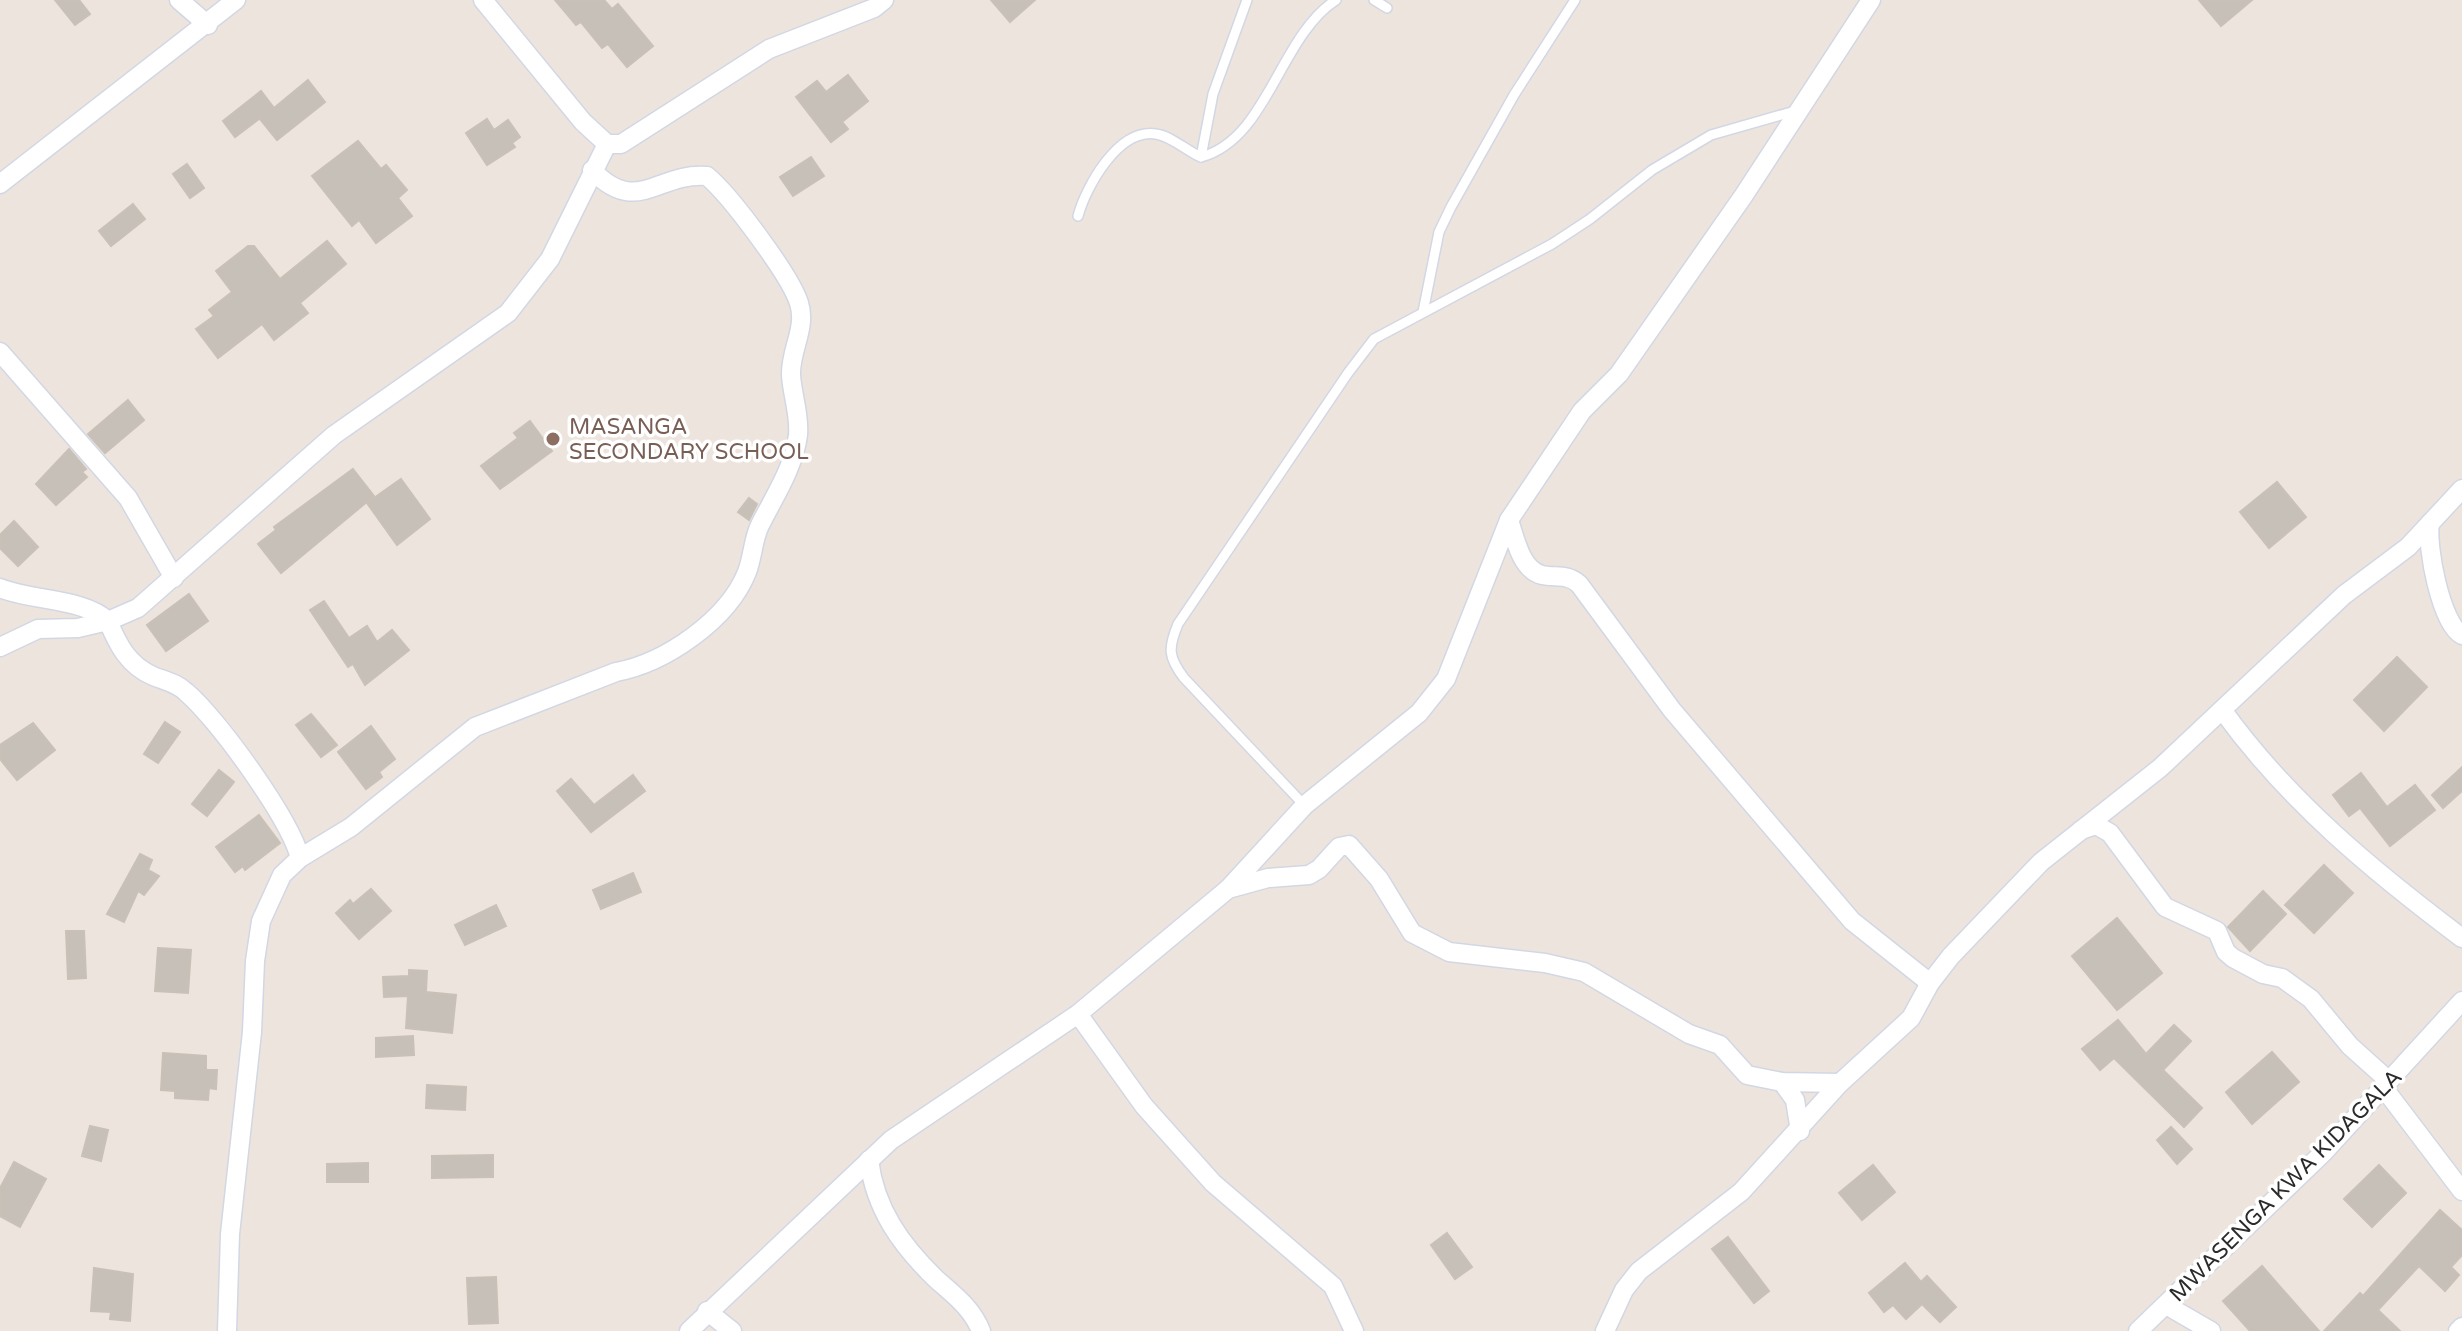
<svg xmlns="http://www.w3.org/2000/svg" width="2462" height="1331" font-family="'Varela Round',sans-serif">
<rect width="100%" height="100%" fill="#ede5dd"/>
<g fill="#c6c0b9" stroke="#c9c1b7" stroke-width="2">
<path d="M 55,0 L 79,0 L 90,14 L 75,25 Z"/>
<path d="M 555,0 L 604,0 L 612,9 L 618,4 L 653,46 L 627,67 L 608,44 L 602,48 L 581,22 L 576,25 Z"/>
<path d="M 991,0 L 1035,0 L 1010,22 Z"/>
<path d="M 2199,0 L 2252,0 L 2221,26 Z"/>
<path d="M 848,75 L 868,101 L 842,122 L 848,129 L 831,142 L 796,97 L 817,81 L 826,92 Z"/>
<path d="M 308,80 L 325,102 L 277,140 L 260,119 L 263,116 L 235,137 L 223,121 L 261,91 L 274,108 Z"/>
<path d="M 487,119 L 494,130 L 508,120 L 520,137 L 512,143 L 515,147 L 487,165 L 466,133 Z"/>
<path d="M 358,141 L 381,169 L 386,165 L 407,190 L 398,198 L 412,216 L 376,243 L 359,220 L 352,226 L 312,176 Z"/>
<path d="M 811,157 L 824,176 L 793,196 L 780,177 Z"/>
<path d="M 187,164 L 204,188 L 190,198 L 173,174 Z"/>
<path d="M 133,204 L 145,219 L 111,246 L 99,231 Z"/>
<path d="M 327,241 L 346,264 L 300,303 L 308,313 L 274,340 L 262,324 L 218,358 L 196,329 L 214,316 L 209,310 L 232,292 L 216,271 L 248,246 L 254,246 L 280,279 Z"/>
<path d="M 128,400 L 144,420 L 105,453 L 88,434 Z"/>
<path d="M 530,421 L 552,451 L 500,489 L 481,466 L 518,438 L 514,433 Z"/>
<path d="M 69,449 L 86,469 L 82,472 L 87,477 L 56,505 L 36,484 Z"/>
<path d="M 353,469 L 374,496 L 281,573 L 258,544 L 276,530 L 274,527 Z"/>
<path d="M 401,479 L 430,519 L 397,545 L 367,503 Z"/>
<path d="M 2277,482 L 2306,517 L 2269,548 L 2240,512 Z"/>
<path d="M 749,498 L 757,504 L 749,520 L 738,512 Z"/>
<path d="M 14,521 L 38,547 L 18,566 L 0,548 L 0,535 Z"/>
<path d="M 189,594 L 208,621 L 166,651 L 147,625 Z"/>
<path d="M 324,601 L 349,638 L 367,626 L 377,642 L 392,630 L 409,650 L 365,685 L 353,664 L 348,667 L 310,610 Z"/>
<path d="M 2397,657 L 2427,687 L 2384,731 L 2354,700 Z"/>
<path d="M 311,714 L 337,745 L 321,757 L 296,725 Z"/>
<path d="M 165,722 L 180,732 L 158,763 L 144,754 Z"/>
<path d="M 33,723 L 55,750 L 17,780 L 0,759 L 0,745 Z"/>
<path d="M 371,726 L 395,759 L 379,772 L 382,777 L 366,789 L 338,752 Z"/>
<path d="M 2462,767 L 2462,791 L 2443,808 L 2432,795 Z"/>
<path d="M 219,770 L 234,782 L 207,816 L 192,804 Z"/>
<path d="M 2361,773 L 2387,807 L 2415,785 L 2435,810 L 2390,846 L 2360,808 L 2349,816 L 2333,795 Z"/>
<path d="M 633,775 L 645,791 L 591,832 L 557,791 L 571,779 L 594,805 Z"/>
<path d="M 259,815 L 280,843 L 245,870 L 243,866 L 235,872 L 216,847 Z"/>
<path d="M 140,854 L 152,860 L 148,870 L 159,876 L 144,895 L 138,891 L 124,922 L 107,914 Z"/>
<path d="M 2324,865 L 2353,893 L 2314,933 L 2285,905 Z"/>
<path d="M 633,873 L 641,892 L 601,909 L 593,890 Z"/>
<path d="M 371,889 L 391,911 L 359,939 L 336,913 L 350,900 L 353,904 Z"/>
<path d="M 2263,891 L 2286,914 L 2250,951 L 2228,927 Z"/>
<path d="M 496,905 L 506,926 L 465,945 L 455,925 Z"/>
<path d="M 2117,918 L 2162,973 L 2117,1010 L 2072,956 Z"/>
<path d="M 66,931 L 84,931 L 86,978 L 68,979 Z"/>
<path d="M 158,948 L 191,950 L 188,993 L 155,991 Z"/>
<path d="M 409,970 L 427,971 L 426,992 L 456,995 L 452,1033 L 406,1028 L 408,996 L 384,997 L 383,977 L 409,976 Z"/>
<path d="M 2118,1020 L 2146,1054 L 2174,1025 L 2191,1041 L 2163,1070 L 2202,1108 L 2184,1127 L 2114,1058 L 2100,1070 L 2082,1049 Z"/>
<path d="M 413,1036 L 414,1055 L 376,1057 L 376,1038 Z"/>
<path d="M 2272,1052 L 2299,1082 L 2252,1124 L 2226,1092 Z"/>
<path d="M 163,1053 L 206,1056 L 206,1070 L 217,1070 L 216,1089 L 209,1088 L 208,1100 L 175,1098 L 175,1091 L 161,1090 Z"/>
<path d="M 427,1085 L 466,1087 L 465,1110 L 426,1108 Z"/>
<path d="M 90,1126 L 108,1130 L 101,1161 L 82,1156 Z"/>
<path d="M 2171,1127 L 2192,1149 L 2177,1164 L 2157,1140 Z"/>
<path d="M 493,1155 L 493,1177 L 432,1178 L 432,1156 Z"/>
<path d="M 14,1162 L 46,1179 L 20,1227 L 0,1216 L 0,1188 Z"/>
<path d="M 368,1163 L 368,1182 L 327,1182 L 327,1164 Z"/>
<path d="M 1873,1165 L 1895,1192 L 1862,1220 L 1839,1193 Z"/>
<path d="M 2379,1165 L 2406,1193 L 2372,1227 L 2344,1199 Z"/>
<path d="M 2440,1210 L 2462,1230 L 2462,1255 L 2451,1267 L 2459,1275 L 2445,1291 L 2419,1266 L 2378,1310 L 2400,1331 L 2324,1331 L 2360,1293 L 2363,1296 Z"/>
<path d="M 1447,1233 L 1472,1267 L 1455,1279 L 1431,1245 Z"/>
<path d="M 1728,1237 L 1769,1291 L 1754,1303 L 1712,1249 Z"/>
<path d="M 1905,1263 L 1921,1282 L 1927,1276 L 1956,1307 L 1940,1322 L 1922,1304 L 1906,1319 L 1893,1305 L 1884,1312 L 1869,1293 Z"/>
<path d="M 2262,1266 L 2319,1331 L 2250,1331 L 2223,1301 Z"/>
<path d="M 94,1268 L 133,1274 L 130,1321 L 110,1319 L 111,1312 L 91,1311 Z"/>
<path d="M 496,1277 L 498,1323 L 469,1324 L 467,1278 Z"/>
</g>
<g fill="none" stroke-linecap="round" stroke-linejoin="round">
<defs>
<g id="lane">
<path d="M 1374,0 L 1387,8"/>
<path d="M 1201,157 L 1213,94 L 1247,0"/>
<path d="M 1078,216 C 1086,187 1118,128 1156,134 C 1171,136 1187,151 1201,157 C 1268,139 1279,37 1336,0"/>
<path d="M 1423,312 L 1439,232 L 1451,207 L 1514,95 L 1575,0"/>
<path d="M 1304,805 L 1184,678 C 1168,657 1168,648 1178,624 L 1348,373 L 1374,339 L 1552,244 L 1590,219 L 1652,170 L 1711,135 L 1795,111"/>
</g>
<g id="street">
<path d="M 179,0 L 208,25"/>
<path d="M 483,0 L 583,122 L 607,144 L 621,144 L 769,49 L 874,8 L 884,0"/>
<path d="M 0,184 L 236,0"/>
<path d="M 0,352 L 128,498 L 174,578"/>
<path d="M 1509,520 C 1515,538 1521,570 1542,575 C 1556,578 1566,573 1579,584 L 1672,710 L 1852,921 L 1930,983"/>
<path d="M 2430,523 C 2426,546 2441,624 2462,635"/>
<path d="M 0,588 C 31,601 84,598 108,621 L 138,608 L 334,435 L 508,313 L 550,259 L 607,144"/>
<path d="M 0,647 L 38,629 L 78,628 L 108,621 C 118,645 128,665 153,676 C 165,681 177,683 186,692 C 218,719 290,819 300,858"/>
<path d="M 2223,711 C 2289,802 2373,871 2462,938"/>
<path d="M 2081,830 L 2096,825 L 2110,833 L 2165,907 L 2217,931 L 2226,952 L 2233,958 L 2263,974 L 2282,978 L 2311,999 L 2350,1046 L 2389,1081"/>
<path d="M 1228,889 L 1268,878 L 1309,875 L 1319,869 L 1339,847 L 1349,845 L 1379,879 L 1412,933 L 1449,952 L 1545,963 L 1584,972 L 1689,1034 L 1720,1045 L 1747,1075 L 1782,1082 L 1840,1083"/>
<path d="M 1078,1014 L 1144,1106 L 1213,1183 L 1333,1286 L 1354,1331"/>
<path d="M 1782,1082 L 1795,1100 L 1800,1131"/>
<path d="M 2383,1087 L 2462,1191"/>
<path d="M 869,1160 C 875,1209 901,1245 936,1279 C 954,1295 972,1308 981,1331"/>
<path d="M 2166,1305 L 2211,1331"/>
<path d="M 707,1311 L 732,1331"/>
<path d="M 227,1331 L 230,1234 L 252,1032 L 255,961 L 261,921 L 282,875 L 300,858 L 351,827 L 475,727 L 616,672 C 665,663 728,620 747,572 C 753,556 753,539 760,525 C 774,497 794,467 798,435 C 800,415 792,394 791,375 C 790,350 807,328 799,303 C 790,275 730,195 707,176 C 657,172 637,217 592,170"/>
<path d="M 689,1331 L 891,1140 L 1078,1014 L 1228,889 L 1305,805 L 1419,713 L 1446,679 L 1509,520 L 1582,411 L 1619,374 L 1744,195 L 1871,0"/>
<path d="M 1605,1331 L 1624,1290 L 1639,1271 L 1741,1192 L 1840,1083 L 1911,1018 L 1930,983 L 1951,956 L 2041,862 L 2160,768 L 2344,595 L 2408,547 L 2462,489"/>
<path d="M 2138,1331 L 2324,1152 L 2462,1001"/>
<path d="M 2458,1331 L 2462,1327"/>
</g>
</defs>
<use href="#lane" stroke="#d2d7e4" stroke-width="12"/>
<use href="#street" stroke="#d2d7e4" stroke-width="21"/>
<use href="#lane" stroke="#fff" stroke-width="9"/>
<use href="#street" stroke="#fff" stroke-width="18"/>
</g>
<circle fill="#8d6e63" stroke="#fff" stroke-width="3" cx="553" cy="439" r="8"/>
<g text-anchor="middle" stroke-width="7" stroke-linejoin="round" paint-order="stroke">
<g font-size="22" fill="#785e54" stroke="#fff" text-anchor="start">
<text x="569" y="434">MASANGA<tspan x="569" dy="25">SECONDARY SCHOOL</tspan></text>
</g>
<g font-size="22" fill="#2b2b2b" stroke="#fff">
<text transform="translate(2285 1185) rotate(-45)" y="8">MWASENGA KWA KIDAGALA</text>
</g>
</g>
</svg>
